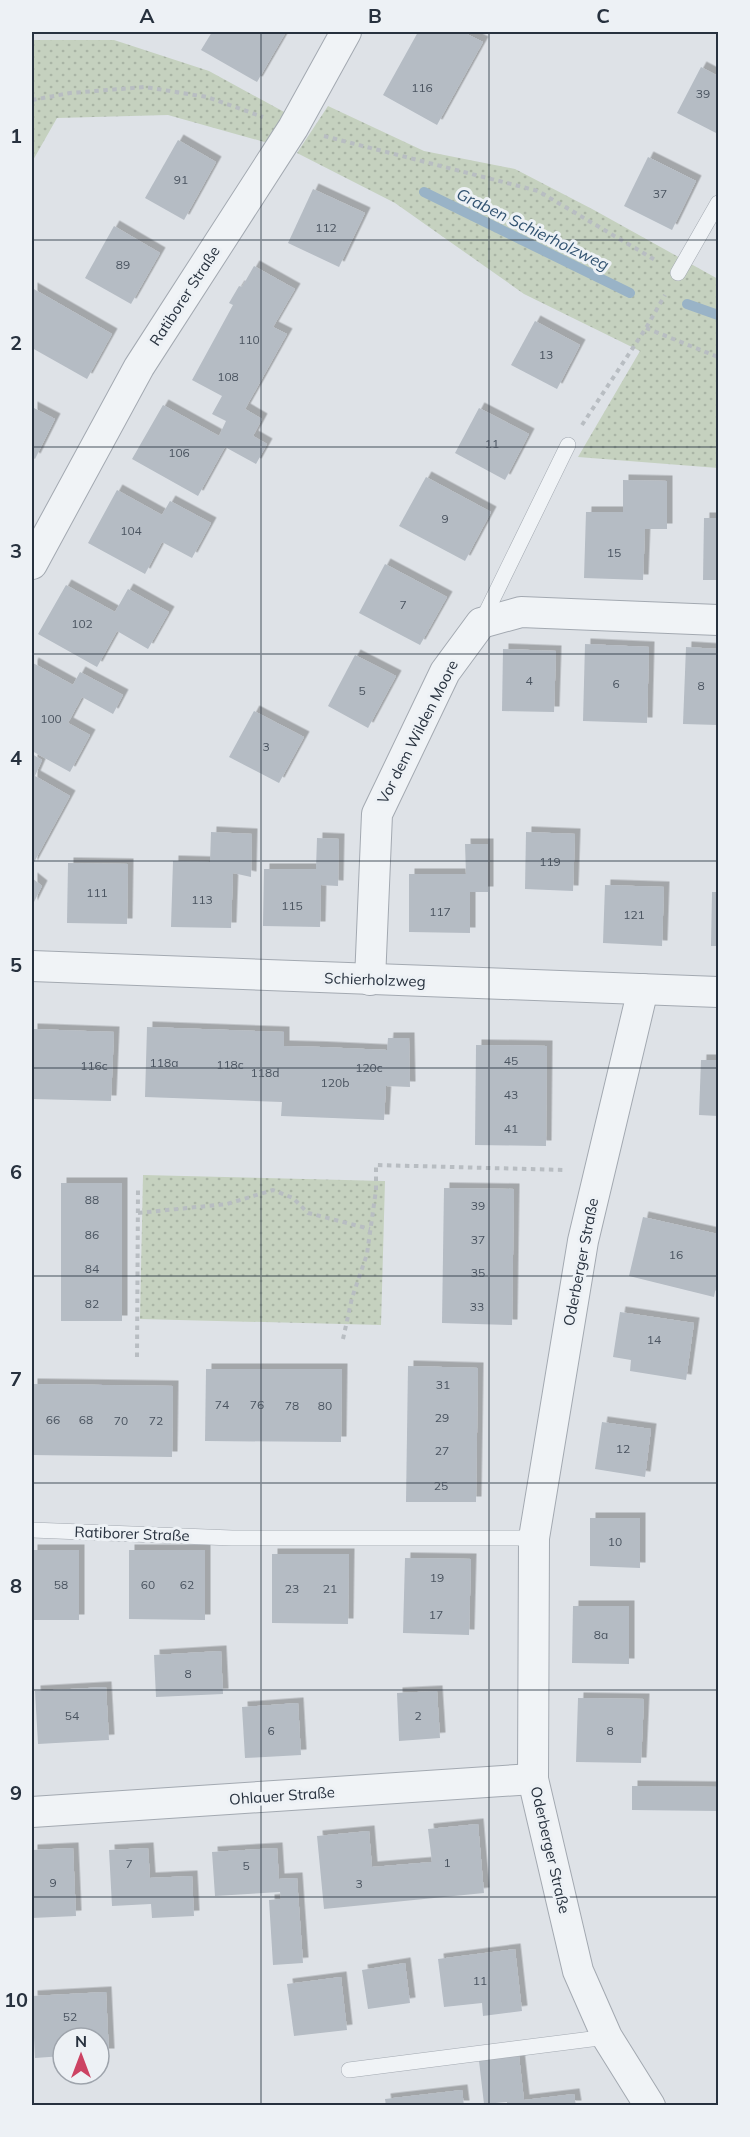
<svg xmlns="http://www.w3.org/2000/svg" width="750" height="2137" font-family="Mulish,sans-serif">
<defs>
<pattern id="park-dots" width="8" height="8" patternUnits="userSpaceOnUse" patternTransform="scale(1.5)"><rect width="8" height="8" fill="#c5d1bf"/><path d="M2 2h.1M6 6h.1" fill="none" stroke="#a9b4a5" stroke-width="1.8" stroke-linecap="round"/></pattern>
<filter id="shadow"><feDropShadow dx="5.5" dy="-5.5" stdDeviation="0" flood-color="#0004"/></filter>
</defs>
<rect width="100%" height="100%" fill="#dee2e7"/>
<g fill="url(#park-dots)">
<path d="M 32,40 L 114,40 L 209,71 L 286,113 L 268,143 L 168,115 L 57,118 L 32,162 Z"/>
<path d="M 328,106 L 424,151 L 515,169 L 594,210 L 718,279 L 718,468 L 578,457 L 640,351 L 524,294 L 395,203 L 297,153 Z"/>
<path d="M 143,1175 L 385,1181 L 381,1325 L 140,1319 Z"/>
</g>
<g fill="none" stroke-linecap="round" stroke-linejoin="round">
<g stroke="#99b3c7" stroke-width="10">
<path d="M 424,192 L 630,293"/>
<path d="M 687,304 L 718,315"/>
</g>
</g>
<g fill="#b5bcc4" filter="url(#shadow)">
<path d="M 212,32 L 286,32 L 257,82 L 201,50 Z"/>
<path d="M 418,32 L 463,32 L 483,42 L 437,125 L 383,95 Z"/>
<path d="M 701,67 L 718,76 L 718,134 L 677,113 Z"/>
<path d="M 178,140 L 216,162 L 184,220 L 145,198 Z"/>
<path d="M 648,157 L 696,181 L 672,230 L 624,206 Z"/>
<path d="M 313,189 L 365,213 L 339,267 L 288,243 Z"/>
<path d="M 114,226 L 160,253 L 131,304 L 85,278 Z"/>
<path d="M 254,266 L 295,289 L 273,327 L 287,334 L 245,409 L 262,419 L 253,436 L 267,444 L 256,464 L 225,447 L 198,496 L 132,459 L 163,405 L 219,436 L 226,421 L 212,414 L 222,396 L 192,380 L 233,305 L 229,303 L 239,286 L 242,287 Z"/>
<path d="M 32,288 L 112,334 L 87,379 L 32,348 Z"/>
<path d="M 535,321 L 580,345 L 557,389 L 511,365 Z"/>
<path d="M 32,407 L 55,419 L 35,459 L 32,457 Z"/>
<path d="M 479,408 L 529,434 L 505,480 L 455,453 Z"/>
<path d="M 426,477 L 491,512 L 465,561 L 399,526 Z"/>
<path d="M 623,480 L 667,481 L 667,529 L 645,529 L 643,580 L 584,578 L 586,512 L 623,512 Z"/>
<path d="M 117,490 L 162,515 L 170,501 L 211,523 L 192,558 L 162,542 L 145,574 L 88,543 Z"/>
<path d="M 704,518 L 718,518 L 718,580 L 703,580 Z"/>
<path d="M 385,564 L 447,597 L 420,645 L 359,613 Z"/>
<path d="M 66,585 L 115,612 L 128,589 L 169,612 L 148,649 L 117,631 L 97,667 L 38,634 Z"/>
<path d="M 585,644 L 649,647 L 647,723 L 583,721 Z"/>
<path d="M 686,647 L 718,649 L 718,725 L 683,724 Z"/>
<path d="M 503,649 L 556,651 L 554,712 L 502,711 Z"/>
<path d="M 355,655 L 396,676 L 368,728 L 328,706 Z"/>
<path d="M 33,663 L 73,685 L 80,672 L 123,695 L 113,714 L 82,697 L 68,723 L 90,735 L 70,772 L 32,751 L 32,732 L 34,728 L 32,727 L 32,666 Z"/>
<path d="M 254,711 L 304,737 L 279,783 L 229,757 Z"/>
<path d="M 32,754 L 42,760 L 35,776 L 70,796 L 32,866 Z"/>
<path d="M 211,832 L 252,834 L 251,877 L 233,873 L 231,928 L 171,927 L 173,861 L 210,862 Z"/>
<path d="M 526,832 L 575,834 L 573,891 L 525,889 Z"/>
<path d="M 317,838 L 339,839 L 338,886 L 321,885 L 320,927 L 263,926 L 264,869 L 316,869 Z"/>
<path d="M 465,844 L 488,844 L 488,892 L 470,892 L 470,933 L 409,932 L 409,874 L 466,874 Z"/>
<path d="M 68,863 L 128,864 L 127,924 L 67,923 Z"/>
<path d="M 32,878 L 42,886 L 32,906 Z"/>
<path d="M 605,885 L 664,887 L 662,946 L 603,943 Z"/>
<path d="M 712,892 L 718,892 L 718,946 L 711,946 Z"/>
<path d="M 147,1027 L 284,1032 L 284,1046 L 321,1047 L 387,1050 L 388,1038 L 409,1038 L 410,1087 L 386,1086 L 384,1120 L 281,1116 L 282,1102 L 145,1097 Z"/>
<path d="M 32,1029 L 114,1032 L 111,1101 L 32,1099 Z"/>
<path d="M 476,1045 L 547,1046 L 546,1146 L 475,1145 Z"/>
<path d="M 701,1060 L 718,1060 L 718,1116 L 699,1115 Z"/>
<rect x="61" y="1183" width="61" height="138"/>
<path d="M 444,1188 L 514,1189 L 512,1325 L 442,1323 Z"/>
<path d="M 643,1217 L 718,1234 L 718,1276 L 714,1297 L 629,1276 Z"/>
<path d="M 620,1312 L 694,1323 L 686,1380 L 630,1371 L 631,1360 L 613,1357 Z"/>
<path d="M 408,1366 L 478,1368 L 476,1502 L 406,1502 Z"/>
<path d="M 206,1369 L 342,1369 L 341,1442 L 205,1441 Z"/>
<path d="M 32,1384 L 173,1386 L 172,1457 L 32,1455 Z"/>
<path d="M 602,1422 L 651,1429 L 645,1477 L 595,1469 Z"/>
<path d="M 590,1518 L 640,1518 L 640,1568 L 590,1566 Z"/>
<rect x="32" y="1550" width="47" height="70"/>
<path d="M 129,1550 L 205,1550 L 205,1620 L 129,1619 Z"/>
<path d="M 272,1554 L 349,1554 L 348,1624 L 272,1623 Z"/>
<path d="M 405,1558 L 471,1559 L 469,1635 L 403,1633 Z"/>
<path d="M 573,1606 L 629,1606 L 629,1664 L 572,1663 Z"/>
<path d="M 221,1651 L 223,1694 L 156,1697 L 154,1655 Z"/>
<path d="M 106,1687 L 109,1740 L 38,1744 L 35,1691 Z"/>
<path d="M 437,1691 L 440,1738 L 399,1741 L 397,1693 Z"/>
<path d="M 578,1698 L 644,1699 L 641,1763 L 576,1762 Z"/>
<path d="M 298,1703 L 301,1755 L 245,1758 L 242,1707 Z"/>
<path d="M 632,1786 L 718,1787 L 718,1811 L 632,1810 Z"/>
<path d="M 478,1824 L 484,1893 L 324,1909 L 317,1836 L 369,1831 L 372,1867 L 432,1862 L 428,1829 Z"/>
<path d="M 73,1848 L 76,1916 L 32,1918 L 32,1850 Z"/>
<path d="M 148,1848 L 150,1878 L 192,1876 L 194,1916 L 152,1918 L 151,1904 L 112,1906 L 109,1850 Z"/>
<path d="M 277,1848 L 279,1879 L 297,1878 L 303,1963 L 273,1965 L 269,1900 L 281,1899 L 280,1892 L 215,1896 L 212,1852 Z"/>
<path d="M 515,1949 L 522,2011 L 483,2016 L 482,2003 L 444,2007 L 438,1959 Z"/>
<path d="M 405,1963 L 410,2003 L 368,2009 L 362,1970 Z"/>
<path d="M 341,1977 L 347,2030 L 294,2036 L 287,1984 Z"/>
<path d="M 106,1992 L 109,2054 L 99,2054 L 99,2038 L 63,2038 L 63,2056 L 35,2058 L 32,1996 Z"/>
<path d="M 519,2056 L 524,2100 L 574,2094 L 576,2106 L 507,2106 L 507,2102 L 484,2104 L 479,2061 Z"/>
<path d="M 462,2090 L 464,2106 L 386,2106 L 385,2099 Z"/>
</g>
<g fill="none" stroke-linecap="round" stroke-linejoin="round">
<defs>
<g id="service">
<path d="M 678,273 L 718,203"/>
<path d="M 481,623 L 568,445"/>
<path d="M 32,1530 L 232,1538 L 534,1538"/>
<path d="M 349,2070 L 607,2037"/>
</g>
<g id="minor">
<path d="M 32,564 L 139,367 L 293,128 L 346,32"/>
<path d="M 32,966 L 718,992"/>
<path d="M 370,980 L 377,814 L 445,672 L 481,623 L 521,612 L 718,620"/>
<path d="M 643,989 L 583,1241 L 534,1538 L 533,1779 L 578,1971 L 607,2037 L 650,2106"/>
<path d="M 32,1812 L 533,1779"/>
</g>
</defs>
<use href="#service" stroke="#a3a9b1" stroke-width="16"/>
<use href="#minor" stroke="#a3a9b1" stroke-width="32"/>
<g stroke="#b8bdc2" stroke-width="4" stroke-dasharray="4.5 4.5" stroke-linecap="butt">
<path d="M 32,100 L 70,93 L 145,87 L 207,97 L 263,117"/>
<path d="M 324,136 L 538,191 L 657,261"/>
<path d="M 646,328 L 718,357"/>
<path d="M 582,425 L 646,328 L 665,295"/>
<path d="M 138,1213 L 227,1204 L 273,1190 L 293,1198 L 308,1213 L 370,1229"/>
<path d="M 343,1339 L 352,1298 L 367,1254 L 376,1190 L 376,1165 L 566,1170"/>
<path d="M 137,1357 L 138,1189"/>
</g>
<use href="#service" stroke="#f0f3f6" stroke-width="15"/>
<use href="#minor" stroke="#f0f3f6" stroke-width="30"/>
</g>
<path fill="none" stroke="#27313e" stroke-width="1.5" stroke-opacity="0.55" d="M 261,32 L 261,2106M 489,32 L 489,2106M 32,240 L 718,240M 32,447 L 718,447M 32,654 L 718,654M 32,861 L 718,861M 32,1068 L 718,1068M 32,1276 L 718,1276M 32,1483 L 718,1483M 32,1690 L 718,1690M 32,1897 L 718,1897"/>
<g text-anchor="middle" stroke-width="6" stroke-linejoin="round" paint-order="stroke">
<g font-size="12" fill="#4a5460">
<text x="422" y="92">116</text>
<text x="703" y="98">39</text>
<text x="181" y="184">91</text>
<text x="660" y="198">37</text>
<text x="326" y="232">112</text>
<text x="123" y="269">89</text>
<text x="249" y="344">110</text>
<text x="546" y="359">13</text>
<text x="228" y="381">108</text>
<text x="492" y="448">11</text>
<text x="179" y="457">106</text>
<text x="445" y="523">9</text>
<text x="131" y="535">104</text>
<text x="614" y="557">15</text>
<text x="403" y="609">7</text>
<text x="82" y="628">102</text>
<text x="529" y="685">4</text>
<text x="616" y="688">6</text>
<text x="701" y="690">8</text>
<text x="362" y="695">5</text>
<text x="51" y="723">100</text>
<text x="266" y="751">3</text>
<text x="550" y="866">119</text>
<text x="97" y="897">111</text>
<text x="202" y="904">113</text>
<text x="292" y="910">115</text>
<text x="440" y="916">117</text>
<text x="634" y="919">121</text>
<text x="511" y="1065">45</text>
<text x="164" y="1067">118a</text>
<text x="230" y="1069">118c</text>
<text x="94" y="1070">116c</text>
<text x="369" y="1072">120c</text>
<text x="265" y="1077">118d</text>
<text x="335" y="1087">120b</text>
<text x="511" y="1099">43</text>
<text x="511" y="1133">41</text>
<text x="92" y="1204">88</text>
<text x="478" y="1210">39</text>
<text x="92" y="1239">86</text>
<text x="478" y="1244">37</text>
<text x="676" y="1259">16</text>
<text x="92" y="1273">84</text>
<text x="478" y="1277">35</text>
<text x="92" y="1308">82</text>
<text x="477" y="1311">33</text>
<text x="654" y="1344">14</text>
<text x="443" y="1389">31</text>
<text x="222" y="1409">74</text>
<text x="257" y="1409">76</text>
<text x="292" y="1410">78</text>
<text x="325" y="1410">80</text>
<text x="442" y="1422">29</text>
<text x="53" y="1424">66</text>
<text x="86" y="1424">68</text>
<text x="121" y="1425">70</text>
<text x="156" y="1425">72</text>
<text x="623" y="1453">12</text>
<text x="442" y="1455">27</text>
<text x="441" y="1490">25</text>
<text x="615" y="1546">10</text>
<text x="437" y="1582">19</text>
<text x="61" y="1589">58</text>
<text x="148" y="1589">60</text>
<text x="187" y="1589">62</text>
<text x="292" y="1593">23</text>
<text x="330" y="1593">21</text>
<text x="436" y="1619">17</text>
<text x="601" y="1639">8a</text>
<text x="188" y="1678">8</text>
<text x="72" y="1720">54</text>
<text x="418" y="1720">2</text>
<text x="271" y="1735">6</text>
<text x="610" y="1735">8</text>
<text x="447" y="1867">1</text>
<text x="129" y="1868">7</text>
<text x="246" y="1870">5</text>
<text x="53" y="1887">9</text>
<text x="359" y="1888">3</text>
<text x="480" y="1985">11</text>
<text x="70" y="2021">52</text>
</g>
<g font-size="15" fill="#27313e" stroke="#edf1f5">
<text transform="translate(185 296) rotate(-57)" y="5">Ratiborer Straße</text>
<text transform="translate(418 732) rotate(-63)" y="5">Vor dem Wilden Moore</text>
<text transform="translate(375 980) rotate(2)" y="5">Schierholzweg</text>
<text transform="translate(581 1262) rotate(-79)" y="5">Oderberger Straße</text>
<text transform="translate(132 1534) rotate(2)" y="5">Ratiborer Straße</text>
<text transform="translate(282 1796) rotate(-4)" y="5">Ohlauer Straße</text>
<text transform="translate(550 1850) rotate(77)" y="5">Oderberger Straße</text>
</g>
<g font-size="16" font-style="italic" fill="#325371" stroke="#edf1f5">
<text transform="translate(533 229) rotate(26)" y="6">Graben Schierholzweg</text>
</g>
</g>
<rect width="750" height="2137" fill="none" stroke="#edf1f5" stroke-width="66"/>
<g transform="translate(81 2056)"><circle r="28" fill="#edf1f5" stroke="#9ea4ac" stroke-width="1.5"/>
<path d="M0-4.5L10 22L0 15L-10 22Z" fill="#cc4363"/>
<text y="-9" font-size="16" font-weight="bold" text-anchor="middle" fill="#27313e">N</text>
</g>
<rect x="33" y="33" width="684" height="2071" fill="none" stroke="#27313e" stroke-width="2"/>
<g font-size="20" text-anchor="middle" font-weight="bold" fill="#27313e">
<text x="147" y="23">A</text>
<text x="375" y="23">B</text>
<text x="603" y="23">C</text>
<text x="16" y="143">1</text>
<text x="16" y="350">2</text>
<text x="16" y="558">3</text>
<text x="16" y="765">4</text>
<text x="16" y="972">5</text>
<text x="16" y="1179">6</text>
<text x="16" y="1386">7</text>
<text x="16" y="1593">8</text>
<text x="16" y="1800">9</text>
<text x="16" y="2007">10</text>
</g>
</svg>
